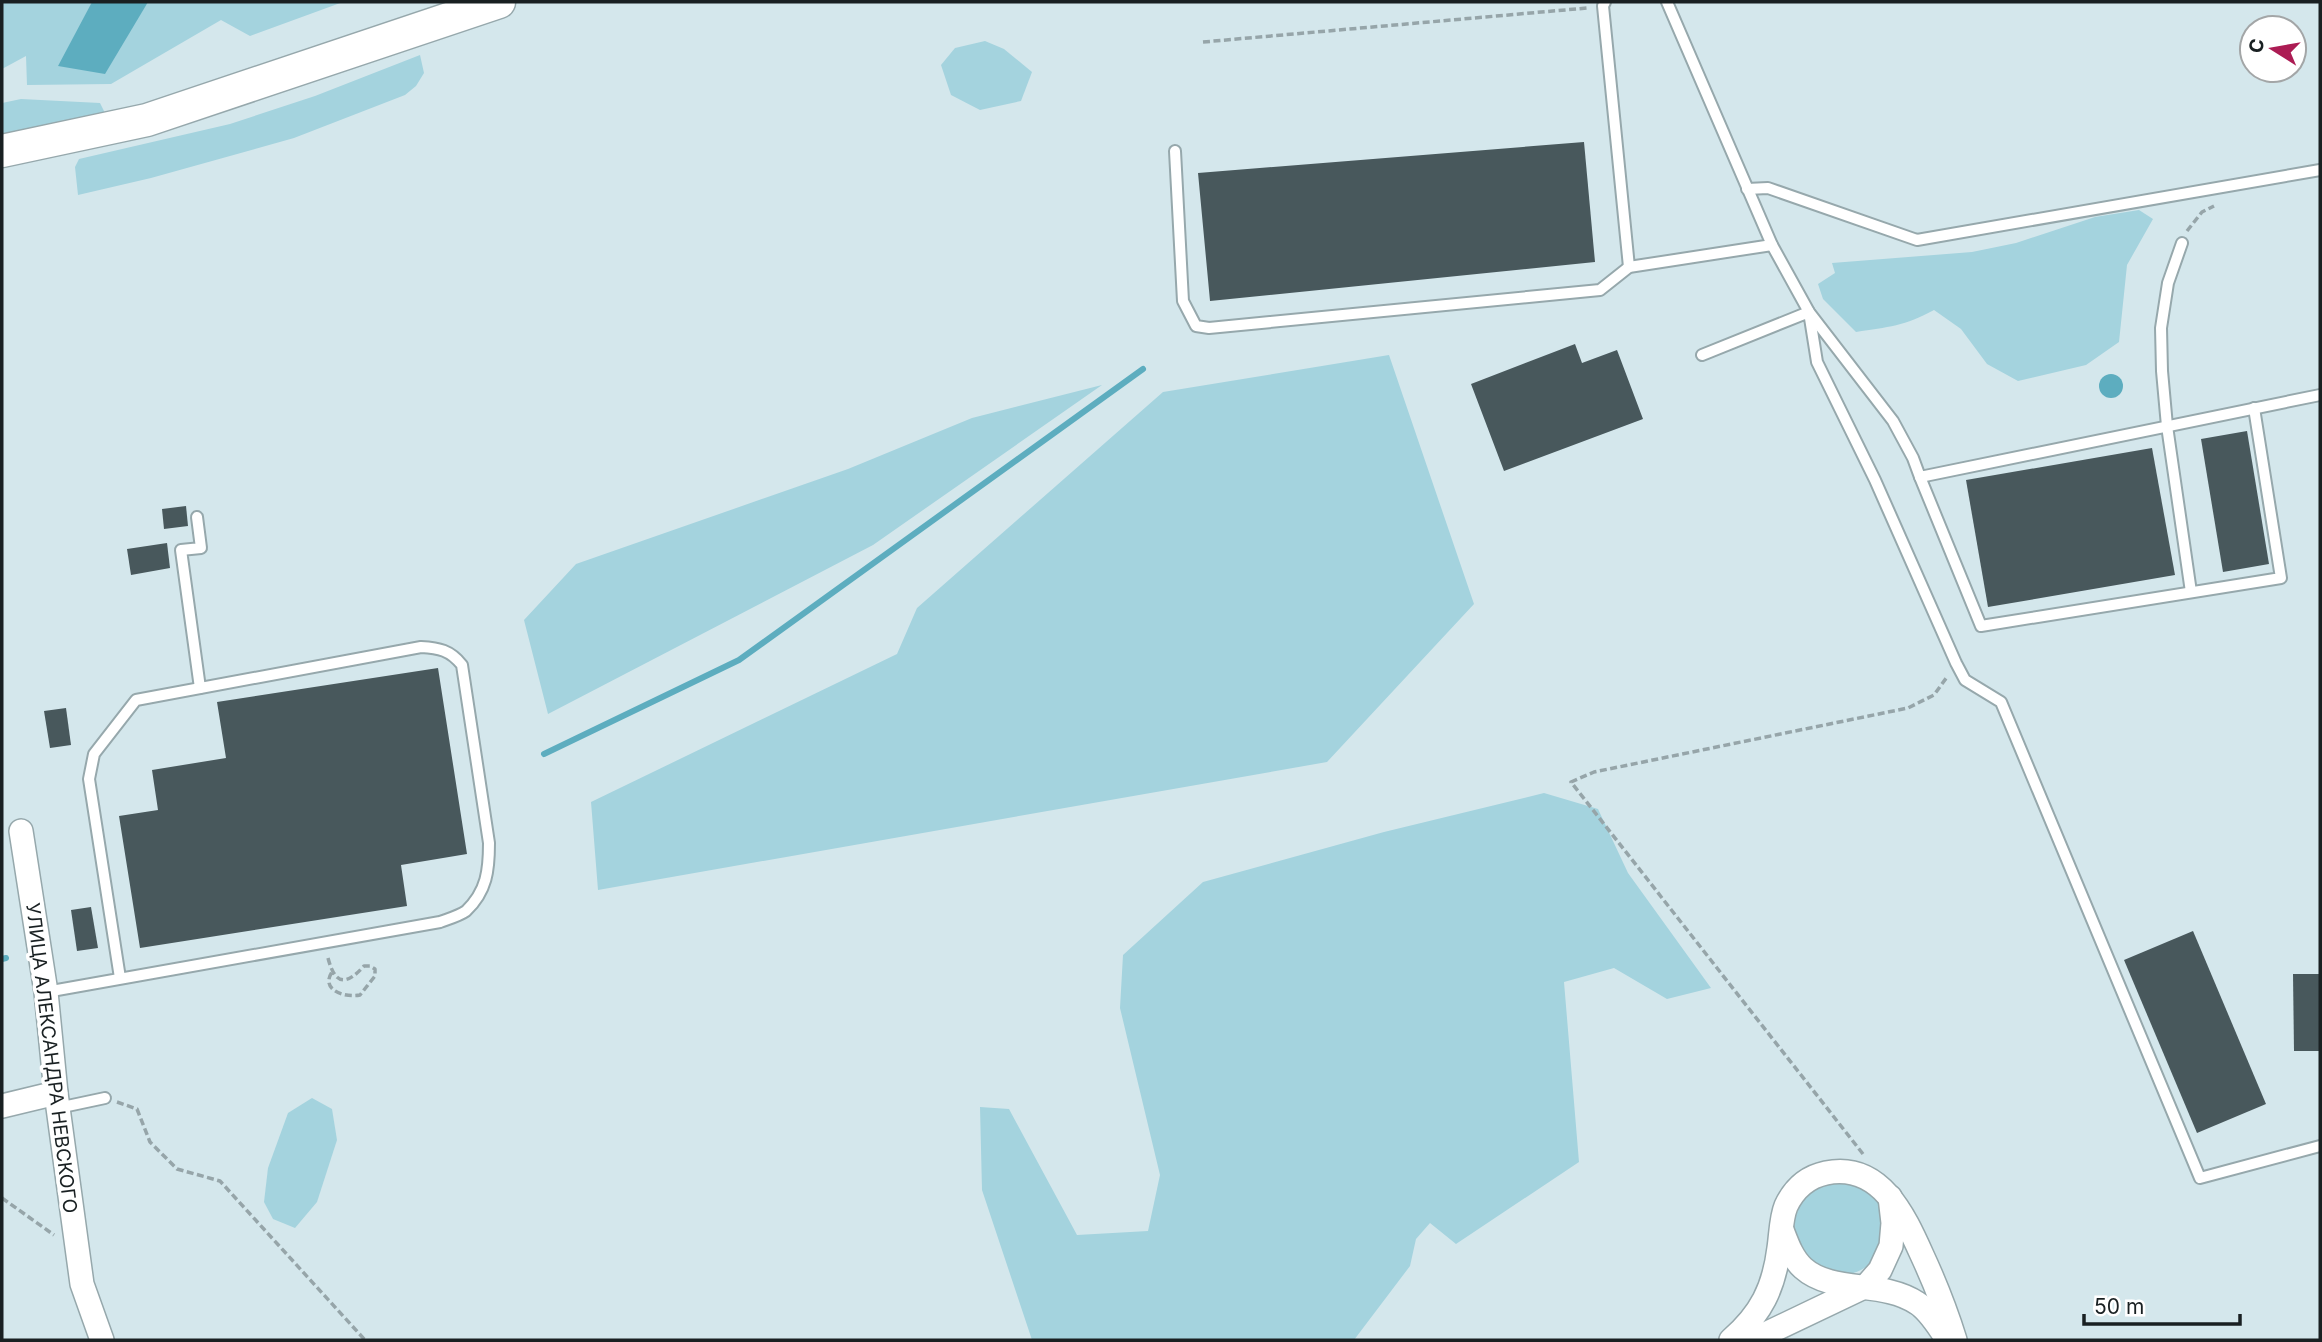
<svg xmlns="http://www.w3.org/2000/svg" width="2322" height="1342" font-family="Inter,sans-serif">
<rect width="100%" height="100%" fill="#d4e7ec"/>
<g fill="#a4d3de">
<path d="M 2,2 L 343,2 L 250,36 L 221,20 L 111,84 L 27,85 L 26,56 L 2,69 Z"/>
<path d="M 985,41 L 1004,49 L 1032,72 L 1021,101 L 980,110 L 951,95 L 941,65 L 955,48 Z"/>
<path d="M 420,55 L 424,73 L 416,86 L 405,95 L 294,138 L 151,178 L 78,195 L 75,167 L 79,159 L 230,124 L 315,96 Z"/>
<path d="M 21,99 L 100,103 L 106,115 L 2,134 L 2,103 Z"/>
<path d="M 2139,210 L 2153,219 L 2127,265 L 2119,342 L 2086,365 L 2018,381 L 1987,364 L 1961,329 L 1934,310 C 1905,326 1888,327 1856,332 L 1823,299 L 1818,284 L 1835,273 L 1832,263 L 1972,252 L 2016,243 L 2095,217 Z"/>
<path d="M 1389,355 L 1474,604 L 1327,762 L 598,890 L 591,802 L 897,654 L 917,608 L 1163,392 Z"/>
<path d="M 1102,385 L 873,545 L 548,714 L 524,620 L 576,564 L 848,469 L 972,418 Z"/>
<path d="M 1544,793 L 1598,809 L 1628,873 L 1711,988 L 1667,999 L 1614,968 L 1564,982 L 1579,1162 L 1456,1244 L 1430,1223 L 1416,1239 L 1410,1266 L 1354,1340 L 1032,1340 L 982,1190 L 980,1107 L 1009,1109 L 1077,1235 L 1148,1231 L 1160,1175 L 1120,1008 L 1123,955 L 1203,882 L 1384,832 Z"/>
<path d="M 312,1098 L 332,1109 L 337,1140 L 317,1202 L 295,1228 L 273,1219 L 264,1202 L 268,1168 L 288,1113 Z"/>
<circle cx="1840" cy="1229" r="46"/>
</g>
<g fill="#5dadbf">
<path d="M 92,2 L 148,2 L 105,74 L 58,66 Z"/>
<circle cx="2111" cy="386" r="12"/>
</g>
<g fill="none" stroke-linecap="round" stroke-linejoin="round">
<g stroke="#5dadbf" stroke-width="6">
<path d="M 544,754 L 739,660 L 1143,369"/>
<path d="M 2,959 L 6,958"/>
</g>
</g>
<g fill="#48585c">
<path d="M 1584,142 L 1595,262 L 1210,301 L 1198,173 Z"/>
<path d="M 1575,344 L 1582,363 L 1617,350 L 1643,419 L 1504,471 L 1471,384 Z"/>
<path d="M 2247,431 L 2269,564 L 2223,572 L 2201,439 Z"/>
<path d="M 2152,448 L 2175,575 L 1988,607 L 1966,480 Z"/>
<path d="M 186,506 L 188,526 L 164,529 L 162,509 Z"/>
<path d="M 167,543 L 170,568 L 131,575 L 127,549 Z"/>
<path d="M 438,668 L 467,854 L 401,865 L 407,906 L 140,948 L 119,816 L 158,810 L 152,770 L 226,758 L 217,702 Z"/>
<path d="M 66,708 L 71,745 L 50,748 L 44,711 Z"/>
<path d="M 91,907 L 98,948 L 77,951 L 71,910 Z"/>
<path d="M 2193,931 L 2266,1104 L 2197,1133 L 2124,960 Z"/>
<path d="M 2293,974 L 2320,974 L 2320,1051 L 2294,1051 Z"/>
</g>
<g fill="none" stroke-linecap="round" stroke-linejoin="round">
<defs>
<g id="lane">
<path d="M 1605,2 L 1603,6 L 1629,267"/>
<path d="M 1667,2 L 1772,245 L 1809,312 L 1893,421 L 1913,458 L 1920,477 L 2320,395"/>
<path d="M 1175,151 L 1183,301 L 1196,326 L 1209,328 L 1600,290 L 1629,267 L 1772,245"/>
<path d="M 1747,189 L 1768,188 L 1917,240 L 2320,170"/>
<path d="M 2182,243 L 2168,283 L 2161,328 L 2162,371 L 2167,426 L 2191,592"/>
<path d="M 1702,355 L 1809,312 L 1817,362 L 1875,480 L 1956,663 L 1965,680 L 2001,702 L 2200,1178 L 2320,1146"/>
<path d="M 1920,477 L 1981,626 L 2281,578 L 2254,408"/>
<path d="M 197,517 L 201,548 L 181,550 L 200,688"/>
<path d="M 46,992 L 440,922 C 448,919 459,916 466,911 C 487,891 489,870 489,843 L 462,665 C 450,650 439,648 421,647 L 136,700 L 94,754 L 89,779 L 120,978"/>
<path d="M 58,1108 L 105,1098"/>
</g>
<g id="street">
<path d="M 21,831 L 46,992 L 56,1093 L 82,1284 L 102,1340"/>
<path d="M 2,1106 L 56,1093"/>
<path d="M 1782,1230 C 1787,1243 1792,1258 1803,1268 C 1832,1294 1883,1280 1917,1303 C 1930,1311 1939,1328 1948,1340"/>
<path d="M 1731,1340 C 1761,1314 1774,1288 1779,1248 C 1781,1235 1781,1218 1786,1206 C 1794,1189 1807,1177 1826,1173 C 1880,1162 1904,1215 1922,1255 C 1935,1283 1946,1311 1955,1340"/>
<path d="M 1753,1340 L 1866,1286 L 1880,1270 L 1891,1246 L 1893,1223 L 1890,1197"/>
</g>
<path id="secondary" d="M 2,151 L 147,120 L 499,2"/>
</defs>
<use href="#lane" stroke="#96a8ac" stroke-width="14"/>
<use href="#street" stroke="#96a8ac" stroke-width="26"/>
<use href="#secondary" stroke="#96a8ac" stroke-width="35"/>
<g stroke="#96a5a9" stroke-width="3.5" stroke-dasharray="7 3.5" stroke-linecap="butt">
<path d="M 1203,42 L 1587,8"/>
<path d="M 2187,231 L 2202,212 L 2214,206"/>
<path d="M 328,958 C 335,985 346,986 364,966 L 370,966 L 375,969 L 375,976 L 360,995 C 345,998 320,990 332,972"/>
<path d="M 117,1102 L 137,1109 L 150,1142 L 177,1169 L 220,1181 L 365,1340"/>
<path d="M 1863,1154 L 1571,782 L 1594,772 L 1908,708 L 1934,695 L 1947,677"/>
<path d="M 2,1198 L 54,1235"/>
</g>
<use href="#lane" stroke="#fff" stroke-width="10"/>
<use href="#street" stroke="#fff" stroke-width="23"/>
<use href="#secondary" stroke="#fff" stroke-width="32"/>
</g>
<g text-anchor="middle" stroke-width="7" stroke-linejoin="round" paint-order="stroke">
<g font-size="19" fill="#192022" stroke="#fff">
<text transform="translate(52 1058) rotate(83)" y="7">УЛИЦА АЛЕКСАНДРА НЕВСКОГО</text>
</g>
</g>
<rect width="2322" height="1342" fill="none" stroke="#192022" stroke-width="7"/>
<g transform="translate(2273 49) rotate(281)"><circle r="33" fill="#ffffff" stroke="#a3a6a7" stroke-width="2"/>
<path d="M0-5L12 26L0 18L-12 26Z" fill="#ac1c54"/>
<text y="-10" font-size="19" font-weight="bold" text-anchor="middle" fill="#192022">С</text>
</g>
<path d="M2084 1314v10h156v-10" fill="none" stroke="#192022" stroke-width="3.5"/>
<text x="2094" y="1314" font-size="21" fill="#192022" stroke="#ffffff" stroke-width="5" paint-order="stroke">50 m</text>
</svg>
